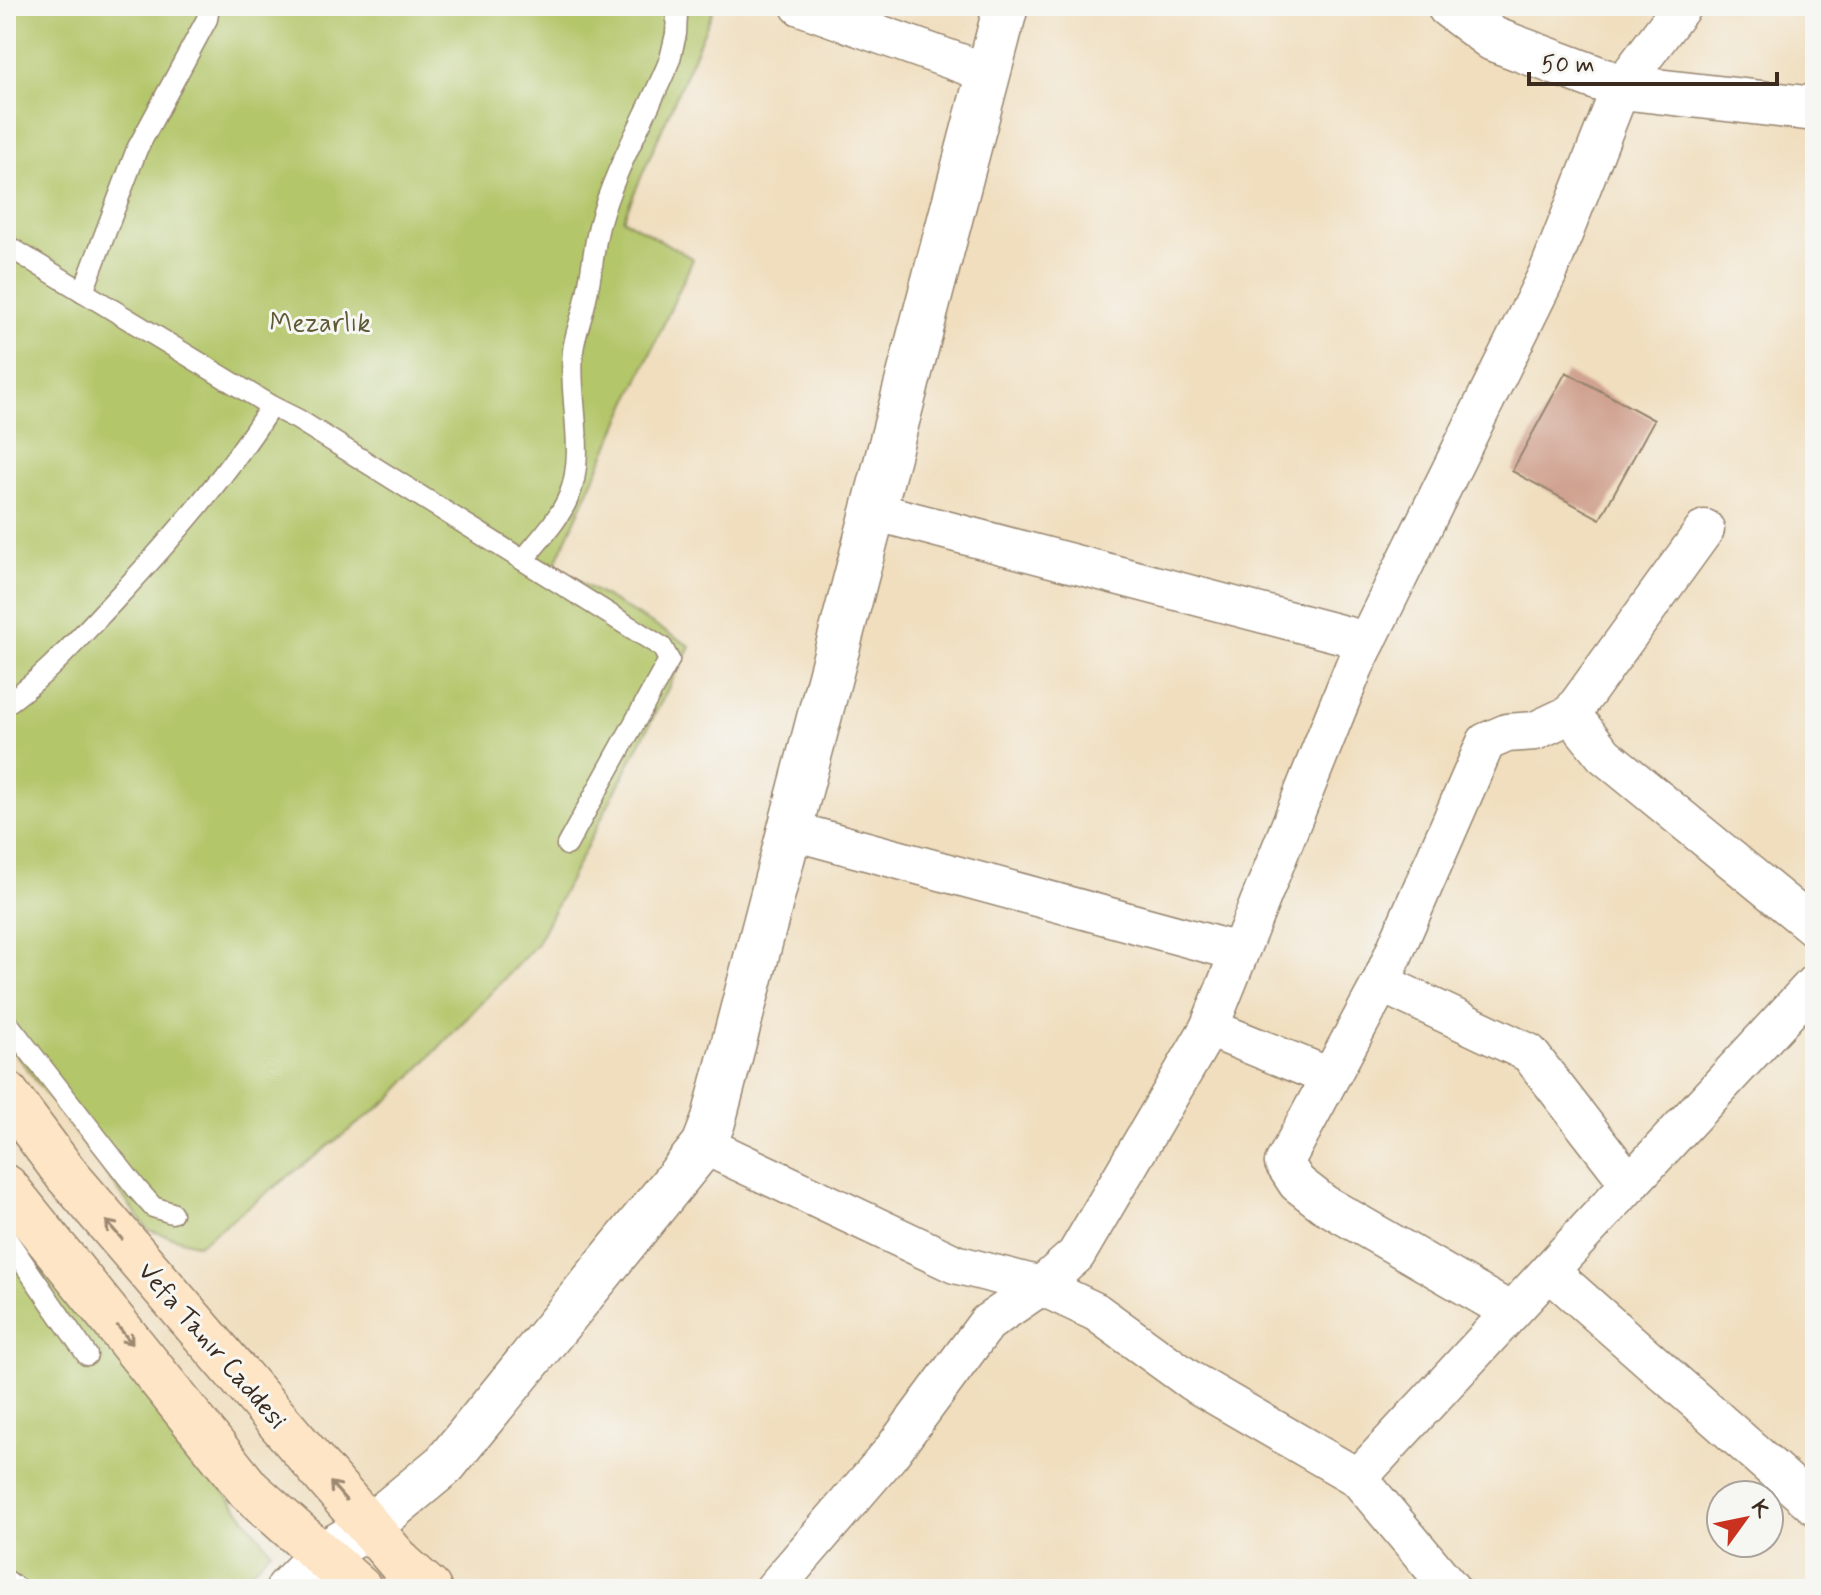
<svg xmlns="http://www.w3.org/2000/svg" width="1821" height="1595" font-family="Mynerve,sans-serif">
<rect width="100%" height="100%" fill="#f6f6f2"/>
<filter id="ink" filterUnits="userSpaceOnUse"><feTurbulence type="fractalNoise" baseFrequency=".0125" numOctaves="2"/><feDisplacementMap in="SourceGraphic" scale="16" xChannelSelector="R" yChannelSelector="G"/><feConvolveMatrix kernelMatrix="1 2 1 2 8 2 1 2 1" color-interpolation-filters="sRGB"/></filter>
<filter id="wash" filterUnits="userSpaceOnUse"><feTurbulence type="fractalNoise" baseFrequency=".006" numOctaves="4" result="noise"/><feDisplacementMap in="SourceGraphic" scale="32" xChannelSelector="R" yChannelSelector="G"/><feGaussianBlur stdDeviation="1.8" result="paint"/><feColorMatrix in="noise" values="0 0 0 0 0 0 0 0 0 0 0 0 0 0 0 0 0 1.4 0 .05"/><feComposite in="paint" operator="in"/></filter>
<g filter="url(#wash)">
<rect width="100%" height="100%" fill="#f0debe"/>
<g fill="#b4c66a" stroke="#787844" stroke-width="2">
<path d="M 6,6 L 698,6 L 713,11 L 623,219 L 693,259 L 554,567 L 690,646 L 536,945 L 390,1099 L 198,1245 L 148,1230 L 6,1041 Z"/>
<path d="M 6,1213 L 271,1551 L 233,1589 L 6,1589 Z"/>
</g>
<g id="blocks">
<path fill="#d0a290" d="M 1566,372 L 1654,420 L 1600,519 L 1512,471 Z"/>
</g>
</g>
<g filter="url(#ink)">
<use href="#blocks" fill-opacity="0" stroke="#96846e" stroke-width="2"/>
<g fill="none" stroke-linecap="round" stroke-linejoin="round">
<defs>
<g id="service">
<path d="M 6,245 L 271,406 L 297,419 L 662,647 L 669,660 L 567,845"/>
<path d="M 83,292 L 137,149 L 207,19 L 209,6"/>
<path d="M 523,560 C 539,540 559,520 569,496 C 587,452 568,398 573,351 C 575,333 583,316 586,298 C 592,274 593,250 599,226 C 614,168 648,114 670,59 L 676,34 L 677,15"/>
<path d="M 6,704 C 46,676 79,638 113,602 C 170,541 226,477 271,406"/>
<path d="M 6,1021 L 137,1189 L 153,1207 L 172,1213"/>
<path d="M 6,1238 L 87,1355"/>
<path d="M 6,1580 L 18,1589"/>
</g>
<g id="minor">
<path d="M 800,6 L 988,73"/>
<path d="M 873,511 L 1367,641"/>
<path d="M 1571,714 L 1604,755 L 1815,928"/>
<path d="M 789,830 L 1239,952"/>
<path d="M 1381,983 L 1529,1053 L 1630,1184"/>
<path d="M 1209,1028 L 1330,1077"/>
<path d="M 704,1145 L 955,1264 L 1041,1286 L 1096,1312 L 1191,1381 L 1358,1478 L 1451,1589"/>
<path d="M 1549,1271 L 1815,1506"/>
<path d="M 1511,1312 L 1324,1204 L 1297,1183 L 1284,1163 L 1381,983 L 1486,742 L 1507,733 L 1535,731 L 1571,714 L 1705,529"/>
<path d="M 1358,1478 L 1815,983"/>
<path d="M 774,1589 L 890,1454 L 987,1323 L 1041,1286 L 1076,1255 L 1209,1028 L 1354,667 L 1548,273 L 1621,87 L 1682,6"/>
</g>
<g id="tertiary">
<path d="M 1449,6 L 1493,39 L 1621,87 L 1815,109"/>
<path d="M 288,1589 L 321,1555 L 369,1527 L 445,1464 L 704,1145 L 713,1122 L 1006,6"/>
</g>
<g id="secondary">
<path d="M 6,1093 L 66,1174 L 401,1564 L 429,1589"/>
<path d="M 6,1187 L 249,1490 L 360,1589"/>
</g>
</defs>
<use href="#service" stroke="#96846e" stroke-width="23"/>
<use href="#minor" stroke="#96846e" stroke-width="41"/>
<use href="#tertiary" stroke="#96846e" stroke-width="47"/>
<use href="#secondary" stroke="#96846e" stroke-width="47"/>
<use href="#service" stroke="#fff" stroke-width="20"/>
<use href="#minor" stroke="#fff" stroke-width="38"/>
<use href="#tertiary" stroke="#fff" stroke-width="44"/>
<use href="#secondary" stroke="#fde5c5" stroke-width="44"/>
</g>
<defs><path id="oneway-shaft" d="M-6 0H5M1.5-3L5.5 0L1.5 3" fill="none" stroke-width="1.6" stroke-linecap="round" stroke-linejoin="round" transform="scale(2)"/></defs>
<g stroke="#9c8872">
<use href="#oneway-shaft" transform="translate(114 1230) rotate(-131)"/>
<use href="#oneway-shaft" transform="translate(125 1335) rotate(51)"/>
<use href="#oneway-shaft" transform="translate(338 1491) rotate(-131)"/>
</g>
</g>
<g text-anchor="middle" stroke-width="6" stroke-linejoin="round" paint-order="stroke">
<g font-size="26" fill="#5f5935" stroke="#f6f6f2">
<text x="320" y="331">Mezarlık</text>
</g>
<g font-size="26" fill="#3b2a1e" stroke="#f6f6f2">
<text transform="translate(213 1345) rotate(49)" y="9">Vefa Tanır Caddesi</text>
</g>
</g>
<rect width="1821" height="1595" fill="none" stroke="#f6f6f2" stroke-width="32"/>
<g transform="translate(1745 1519) rotate(57)"><circle r="38" fill="#f6f6f2" stroke="#aba49d" stroke-width="2"/>
<path d="M0-6L14 30L0 20L-14 30Z" fill="#c8321e"/>
<text y="-12" font-size="22" font-weight="bold" text-anchor="middle" fill="#3b2a1e">K</text>
</g>
<path d="M1529 72v12h248v-12" fill="none" stroke="#3b2a1e" stroke-width="4"/>
<text x="1541" y="72" font-size="24" fill="#3b2a1e" stroke="#f6f6f2" stroke-width="6" paint-order="stroke">50 m</text>
</svg>
